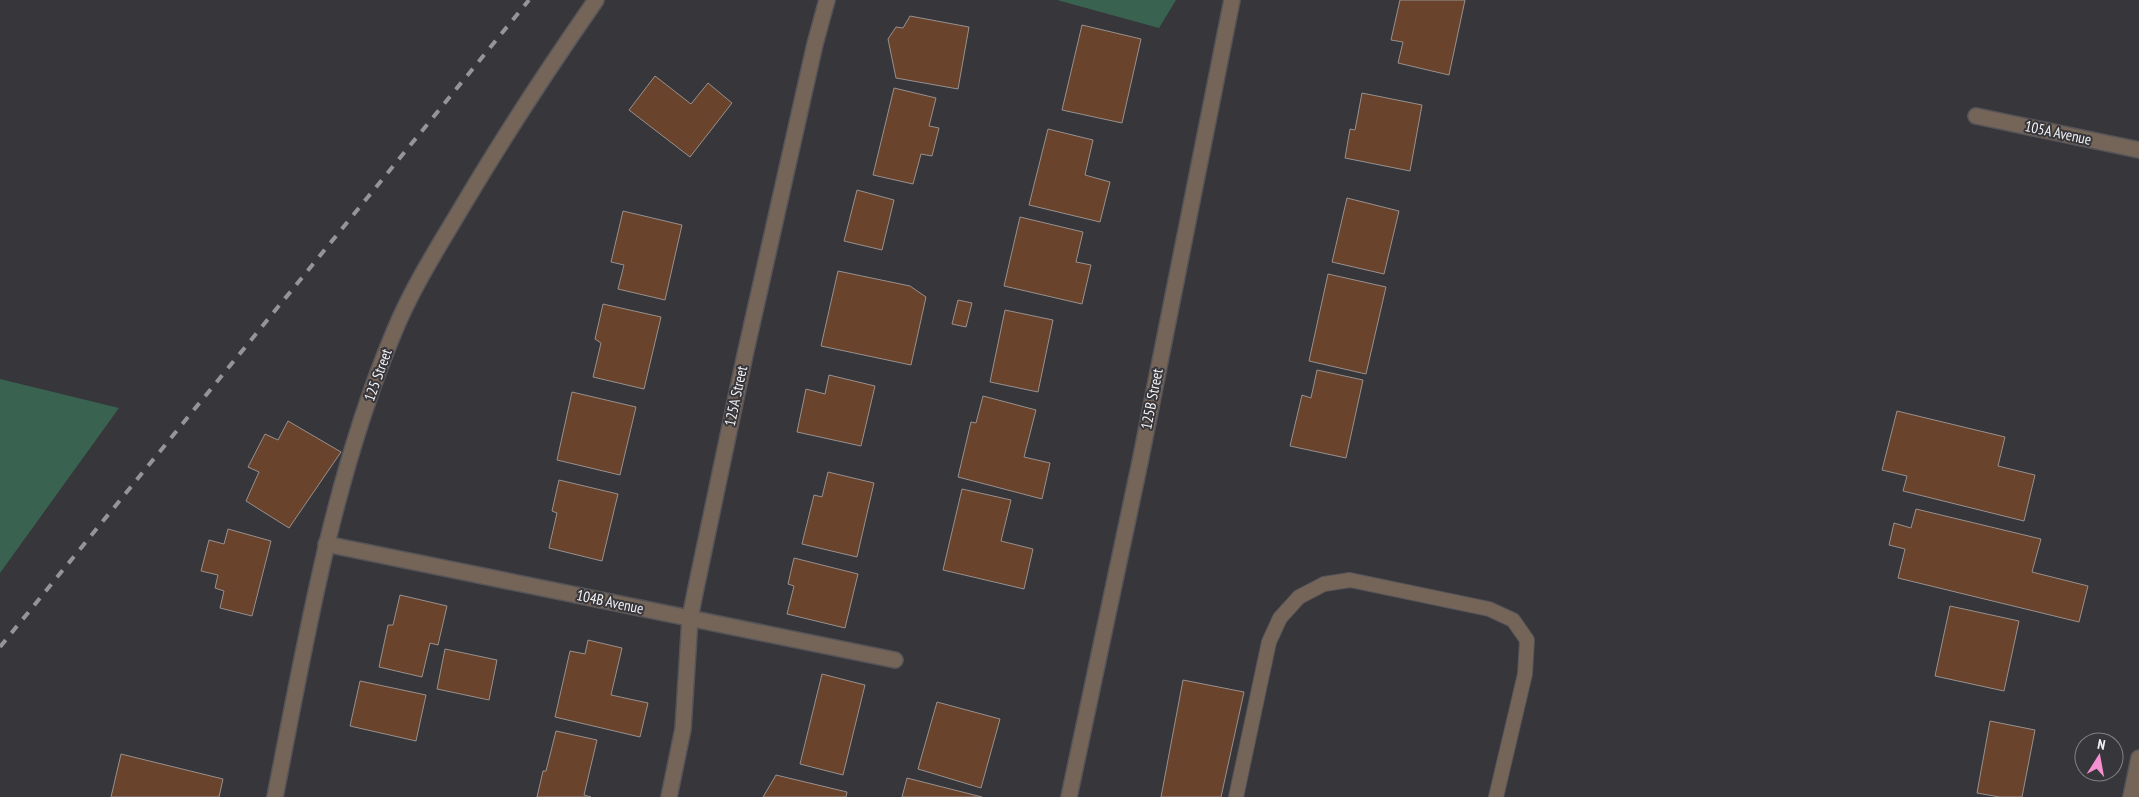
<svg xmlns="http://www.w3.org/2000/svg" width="2139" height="797" font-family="'PT Sans Narrow',sans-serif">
<rect width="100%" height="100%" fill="#37363b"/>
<g fill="#396250">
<path d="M 1057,0 L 1176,0 L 1159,28 Z"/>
<path d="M 0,379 L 119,408 L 0,573 Z"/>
</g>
<g fill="#6a432c" stroke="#97918f">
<path d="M 1400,0 L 1465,0 L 1449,75 L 1398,63 L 1403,42 L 1391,40 Z"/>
<path d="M 910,16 L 969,27 L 958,89 L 896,78 L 888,39 L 896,27 L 903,28 Z"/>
<path d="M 1082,25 L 1141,39 L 1122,123 L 1062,110 Z"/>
<path d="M 655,76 L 691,104 L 708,83 L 732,103 L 690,157 L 629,110 Z"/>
<path d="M 894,88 L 936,98 L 929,126 L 939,128 L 932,156 L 921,154 L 913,184 L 873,175 Z"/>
<path d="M 1362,93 L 1422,105 L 1410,171 L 1345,158 L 1350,129 L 1355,130 Z"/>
<path d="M 1048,129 L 1093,140 L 1085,175 L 1110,182 L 1100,222 L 1029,205 Z"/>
<path d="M 857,190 L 894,200 L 882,250 L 844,241 Z"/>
<path d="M 1347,198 L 1399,211 L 1384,274 L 1332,262 Z"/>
<path d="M 623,211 L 682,225 L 665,300 L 618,289 L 624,265 L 611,262 Z"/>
<path d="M 1020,217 L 1083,232 L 1076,262 L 1091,265 L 1082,304 L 1004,286 Z"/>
<path d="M 838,271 L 910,286 L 926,297 L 911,365 L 821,346 Z"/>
<path d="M 1328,274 L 1386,287 L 1366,374 L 1309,361 Z"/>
<path d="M 958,300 L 972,303 L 966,327 L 952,324 Z"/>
<path d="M 603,304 L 661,317 L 644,389 L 593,377 L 601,343 L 595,339 Z"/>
<path d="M 1005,310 L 1053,320 L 1038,392 L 990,382 Z"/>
<path d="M 1317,370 L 1363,380 L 1346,458 L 1290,446 L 1302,395 L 1311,398 Z"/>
<path d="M 829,375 L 875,386 L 861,446 L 797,432 L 806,389 L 825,394 Z"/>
<path d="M 572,392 L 636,407 L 620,475 L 557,460 Z"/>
<path d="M 983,396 L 1036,410 L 1024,457 L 1050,463 L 1042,499 L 958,477 L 971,422 L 976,423 Z"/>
<path d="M 1897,411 L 2005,437 L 1998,466 L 2035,475 L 2024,521 L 1903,491 L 1907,476 L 1882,470 Z"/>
<path d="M 288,421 L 341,452 L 289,528 L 246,501 L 259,472 L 248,467 L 265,434 L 278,440 Z"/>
<path d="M 828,472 L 874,483 L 857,557 L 802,544 L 814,495 L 822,497 Z"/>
<path d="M 559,480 L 618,494 L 602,561 L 549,548 L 557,513 L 552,511 Z"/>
<path d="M 962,489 L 1011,500 L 1001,541 L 1033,549 L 1024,589 L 943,570 Z"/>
<path d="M 1916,509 L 2041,539 L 2032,572 L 2088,586 L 2079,622 L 1898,578 L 1905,549 L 1889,545 L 1894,523 L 1911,528 Z"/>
<path d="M 228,529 L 271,541 L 252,616 L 220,608 L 224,591 L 215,588 L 218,575 L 201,571 L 209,540 L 224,544 Z"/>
<path d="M 794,558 L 858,574 L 845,628 L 787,614 L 794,586 L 788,584 Z"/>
<path d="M 400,595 L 447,606 L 438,645 L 430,643 L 422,677 L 379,667 L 388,625 L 393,625 Z"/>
<path d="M 1950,606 L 2019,621 L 2004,691 L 1935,676 Z"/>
<path d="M 588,640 L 622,648 L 611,695 L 648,703 L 640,737 L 555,717 L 570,651 L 585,654 Z"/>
<path d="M 445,649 L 497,660 L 489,700 L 437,689 Z"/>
<path d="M 822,674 L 865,685 L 843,775 L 800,764 Z"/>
<path d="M 1183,680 L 1244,692 L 1221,797 L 1161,797 Z"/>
<path d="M 360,681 L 426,695 L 416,741 L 350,726 Z"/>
<path d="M 937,702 L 1000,719 L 981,788 L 918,769 Z"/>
<path d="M 1990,721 L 2035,730 L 2022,797 L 2000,797 L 1977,793 Z"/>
<path d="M 556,731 L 597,740 L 584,795 L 591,797 L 537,797 L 543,771 L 546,771 Z"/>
<path d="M 121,754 L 223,779 L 219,797 L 111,797 Z"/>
<path d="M 776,775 L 847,792 L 846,797 L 763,797 Z"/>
<path d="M 907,778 L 982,797 L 902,797 Z"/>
</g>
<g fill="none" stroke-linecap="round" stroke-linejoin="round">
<defs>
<path id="lane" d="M 1236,797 L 1269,642 L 1280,618 L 1299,597 L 1324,584 L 1350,580 L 1489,609 L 1513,620 L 1527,640 L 1525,674 L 1496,797"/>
<g id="street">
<path d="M 1976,116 L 2139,150"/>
<path d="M 326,544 L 895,660"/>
<path d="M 275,797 C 306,640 332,480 394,332 C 413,286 440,244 465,202 C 506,133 550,66 596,0"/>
<path d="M 669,797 L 683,729 L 690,618 L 696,588 L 745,355 L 815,44 L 827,0"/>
<path d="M 1069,797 L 1140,462 L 1232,0"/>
<path d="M 2131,797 L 2139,758"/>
</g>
</defs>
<use href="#lane" stroke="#555459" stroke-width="16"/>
<use href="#street" stroke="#555459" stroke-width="18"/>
<use href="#lane" stroke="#756558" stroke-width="14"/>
<use href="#street" stroke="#756558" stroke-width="15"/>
<path stroke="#959599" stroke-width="4" stroke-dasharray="9 9" stroke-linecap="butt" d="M 0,647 L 529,0"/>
</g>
<g text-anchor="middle" stroke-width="4" stroke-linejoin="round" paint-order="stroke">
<g font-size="15" fill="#f3f3f6" stroke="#37363b">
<text transform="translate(2058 133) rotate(12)" y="5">105A Avenue</text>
<text transform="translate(378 375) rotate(-70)" y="5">125 Street</text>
<text transform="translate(736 396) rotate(-78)" y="5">125A Street</text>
<text transform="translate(1152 399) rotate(-79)" y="5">125B Street</text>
<text transform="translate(610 602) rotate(12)" y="5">104B Avenue</text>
</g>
</g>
<g transform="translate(2099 757) rotate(11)"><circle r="24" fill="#37363b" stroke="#828286"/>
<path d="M0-4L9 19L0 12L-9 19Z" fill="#f590d1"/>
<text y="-8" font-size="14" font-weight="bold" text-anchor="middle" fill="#f3f3f6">N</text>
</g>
</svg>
